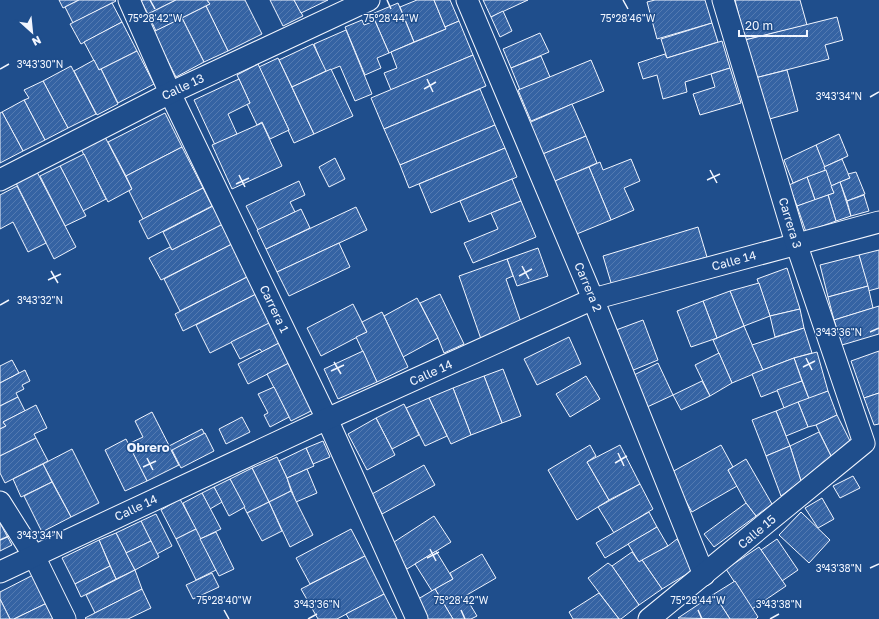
<svg xmlns="http://www.w3.org/2000/svg" width="879" height="619" font-family="'Golos Text',sans-serif">
<defs>
<pattern id="building-hatch" width="6" height="6" patternUnits="userSpaceOnUse"><rect width="6" height="6" fill="#3563a3"/><path d="M-1 1l2-2M0 6l6-6M5 7l2-2" fill="none" stroke="#537ab1"/></pattern>
</defs>
<rect width="100%" height="100%" fill="#1f4e8c"/>
<g fill="url(#building-hatch)" stroke="#f2f6ff">
<path d="M 59,0 L 79,0 L 63,8 Z"/>
<path d="M 79,0 L 115,0 L 116,1 L 73,23 L 65,7 Z"/>
<path d="M 143,0 L 176,0 L 148,14 L 141,1 Z"/>
<path d="M 176,0 L 207,0 L 210,4 L 156,31 L 148,14 Z"/>
<path d="M 207,0 L 245,0 L 262,34 L 228,51 L 206,6 L 210,4 Z"/>
<path d="M 270,0 L 294,0 L 303,16 L 283,26 Z"/>
<path d="M 294,0 L 328,0 L 301,13 Z"/>
<path d="M 417,0 L 434,0 L 446,29 L 414,42 L 400,7 Z"/>
<path d="M 434,0 L 450,0 L 459,21 L 445,27 Z"/>
<path d="M 483,0 L 528,0 L 491,17 Z"/>
<path d="M 655,0 L 705,0 L 712,23 L 657,39 L 647,2 Z"/>
<path d="M 735,0 L 800,0 L 807,25 L 745,40 Z"/>
<path d="M 112,3 L 122,22 L 81,44 L 70,24 Z"/>
<path d="M 398,3 L 414,42 L 389,53 L 372,14 Z"/>
<path d="M 206,6 L 228,51 L 204,62 L 182,18 Z"/>
<path d="M 503,11 L 512,31 L 500,37 L 491,17 Z"/>
<path d="M 837,17 L 843,40 L 825,45 L 829,59 L 755,78 L 745,40 Z"/>
<path d="M 182,18 L 204,62 L 176,77 L 153,32 Z"/>
<path d="M 362,20 L 364,25 L 375,21 L 389,53 L 377,58 L 381,68 L 365,75 L 345,27 Z"/>
<path d="M 459,21 L 473,55 L 391,90 L 384,73 L 397,68 L 391,52 L 446,29 L 445,27 Z"/>
<path d="M 122,22 L 137,51 L 99,70 L 84,42 Z"/>
<path d="M 712,23 L 718,42 L 667,58 L 661,39 Z"/>
<path d="M 346,30 L 372,94 L 355,101 L 340,66 L 325,72 L 314,44 Z"/>
<path d="M 540,33 L 549,52 L 511,68 L 503,49 Z"/>
<path d="M 722,41 L 730,68 L 685,82 L 687,92 L 663,99 L 657,75 L 643,79 L 638,63 L 665,54 L 667,58 Z"/>
<path d="M 313,44 L 326,71 L 292,87 L 279,60 Z"/>
<path d="M 137,51 L 154,84 L 118,103 L 101,69 Z"/>
<path d="M 473,55 L 486,86 L 384,129 L 371,98 Z"/>
<path d="M 541,56 L 550,77 L 520,90 L 511,68 Z"/>
<path d="M 278,58 L 314,134 L 294,143 L 288,130 L 289,130 L 259,67 Z"/>
<path d="M 94,60 L 99,70 L 101,69 L 118,104 L 97,115 L 74,71 Z"/>
<path d="M 591,60 L 604,91 L 531,121 L 518,90 Z"/>
<path d="M 258,64 L 289,130 L 270,139 L 262,122 L 257,125 L 247,104 L 250,103 L 237,75 Z"/>
<path d="M 71,66 L 96,114 L 68,128 L 43,81 Z"/>
<path d="M 730,68 L 741,103 L 700,115 L 693,94 L 715,87 L 711,74 Z"/>
<path d="M 331,69 L 353,116 L 314,134 L 292,87 Z"/>
<path d="M 787,70 L 798,111 L 766,120 L 755,78 Z"/>
<path d="M 239,79 L 250,103 L 228,114 L 237,134 L 215,145 L 194,100 Z"/>
<path d="M 43,81 L 68,128 L 45,140 L 24,100 L 29,98 L 24,90 Z"/>
<path d="M 480,89 L 495,125 L 400,165 L 384,129 Z"/>
<path d="M 24,100 L 45,140 L 23,151 L 2,112 Z"/>
<path d="M 572,104 L 586,136 L 538,156 L 524,125 Z"/>
<path d="M 2,112 L 23,151 L 0,163 L 0,113 Z"/>
<path d="M 165,113 L 182,147 L 126,176 L 108,142 Z"/>
<path d="M 262,123 L 282,166 L 232,189 L 212,145 Z"/>
<path d="M 495,125 L 505,148 L 409,188 L 400,165 Z"/>
<path d="M 839,134 L 848,156 L 824,167 L 816,145 Z"/>
<path d="M 586,136 L 597,163 L 549,184 L 538,156 Z"/>
<path d="M 105,137 L 132,189 L 108,202 L 81,149 Z"/>
<path d="M 816,145 L 826,170 L 793,183 L 784,160 Z"/>
<path d="M 182,147 L 203,188 L 143,219 L 129,191 L 132,189 L 126,176 Z"/>
<path d="M 505,148 L 517,177 L 431,213 L 419,184 Z"/>
<path d="M 84,154 L 106,199 L 83,211 L 60,166 Z"/>
<path d="M 335,158 L 345,179 L 329,187 L 319,167 Z"/>
<path d="M 631,159 L 640,181 L 624,188 L 634,210 L 611,220 L 589,167 L 600,162 L 603,170 Z"/>
<path d="M 842,159 L 850,178 L 831,186 L 824,167 Z"/>
<path d="M 60,166 L 86,216 L 65,226 L 40,176 Z"/>
<path d="M 589,167 L 611,220 L 567,238 L 545,185 Z"/>
<path d="M 826,170 L 834,193 L 815,200 L 807,177 Z"/>
<path d="M 37,172 L 76,247 L 54,259 L 16,183 Z"/>
<path d="M 856,172 L 865,194 L 847,201 L 840,182 L 850,178 L 848,174 Z"/>
<path d="M 807,177 L 815,200 L 797,206 L 789,185 Z"/>
<path d="M 512,179 L 521,201 L 469,222 L 460,201 Z"/>
<path d="M 299,181 L 305,195 L 290,202 L 295,212 L 258,230 L 246,206 Z"/>
<path d="M 840,182 L 851,216 L 836,221 L 828,195 L 834,193 L 831,186 Z"/>
<path d="M 17,186 L 46,243 L 28,252 L 13,222 L 0,229 L 0,195 Z"/>
<path d="M 203,188 L 212,206 L 148,239 L 139,221 Z"/>
<path d="M 828,195 L 836,221 L 806,232 L 797,206 Z"/>
<path d="M 864,195 L 869,211 L 851,216 L 847,201 Z"/>
<path d="M 521,201 L 536,237 L 473,263 L 464,243 L 498,229 L 491,213 Z"/>
<path d="M 215,205 L 225,223 L 172,250 L 163,232 Z"/>
<path d="M 356,207 L 367,230 L 277,272 L 266,249 Z"/>
<path d="M 301,209 L 310,228 L 266,249 L 257,230 Z"/>
<path d="M 225,223 L 234,243 L 161,280 L 149,258 L 170,247 L 172,250 Z"/>
<path d="M 698,227 L 707,257 L 612,286 L 603,256 Z"/>
<path d="M 234,243 L 251,275 L 180,311 L 164,279 Z"/>
<path d="M 339,243 L 350,267 L 289,296 L 277,272 Z"/>
<path d="M 538,248 L 548,276 L 517,286 L 507,259 Z"/>
<path d="M 879,250 L 879,288 L 868,291 L 859,255 Z"/>
<path d="M 859,255 L 868,286 L 828,297 L 820,265 Z"/>
<path d="M 507,259 L 513,276 L 506,279 L 523,328 L 482,342 L 459,276 Z"/>
<path d="M 787,268 L 800,309 L 770,316 L 757,279 Z"/>
<path d="M 251,275 L 260,292 L 183,331 L 175,314 Z"/>
<path d="M 759,283 L 770,316 L 744,326 L 730,291 Z"/>
<path d="M 868,286 L 873,308 L 834,320 L 828,297 Z"/>
<path d="M 730,291 L 744,326 L 717,338 L 703,301 Z"/>
<path d="M 260,292 L 274,321 L 210,353 L 196,325 Z"/>
<path d="M 440,294 L 464,344 L 444,353 L 438,338 L 420,303 Z"/>
<path d="M 417,298 L 438,338 L 403,357 L 384,316 Z"/>
<path d="M 703,301 L 717,338 L 691,347 L 677,311 Z"/>
<path d="M 353,304 L 367,332 L 321,356 L 307,328 Z"/>
<path d="M 879,306 L 879,334 L 842,345 L 834,320 Z"/>
<path d="M 800,309 L 804,328 L 775,337 L 770,316 Z"/>
<path d="M 382,312 L 408,367 L 377,382 L 356,337 L 367,332 L 362,322 Z"/>
<path d="M 643,320 L 658,360 L 631,371 L 616,330 Z"/>
<path d="M 271,322 L 281,342 L 262,352 L 260,349 L 240,359 L 231,342 Z"/>
<path d="M 744,326 L 763,370 L 732,383 L 713,340 Z"/>
<path d="M 804,328 L 812,353 L 794,358 L 763,370 L 752,345 Z"/>
<path d="M 569,337 L 581,364 L 537,385 L 524,359 Z"/>
<path d="M 281,342 L 291,362 L 248,384 L 238,364 Z"/>
<path d="M 363,351 L 377,382 L 338,399 L 324,369 Z"/>
<path d="M 879,351 L 879,393 L 864,398 L 851,361 Z"/>
<path d="M 817,352 L 828,391 L 809,399 L 794,358 Z"/>
<path d="M 719,353 L 732,383 L 710,396 L 695,365 Z"/>
<path d="M 794,358 L 802,381 L 761,397 L 752,374 Z"/>
<path d="M 12,360 L 19,373 L 0,383 L 0,366 Z"/>
<path d="M 291,362 L 315,409 L 291,421 L 267,374 Z"/>
<path d="M 658,363 L 673,395 L 645,408 L 630,377 Z"/>
<path d="M 503,369 L 521,416 L 502,423 L 484,376 Z"/>
<path d="M 25,370 L 30,381 L 22,385 L 24,389 L 16,393 L 18,397 L 0,406 L 0,383 Z"/>
<path d="M 484,376 L 502,423 L 471,435 L 453,388 Z"/>
<path d="M 586,376 L 600,399 L 570,417 L 556,394 Z"/>
<path d="M 702,381 L 710,396 L 681,410 L 673,395 Z"/>
<path d="M 802,381 L 809,399 L 784,408 L 777,390 Z"/>
<path d="M 274,387 L 289,417 L 270,427 L 264,415 L 268,413 L 258,394 Z"/>
<path d="M 453,388 L 471,435 L 451,444 L 429,398 Z"/>
<path d="M 828,391 L 837,415 L 816,425 L 808,427 L 798,402 Z"/>
<path d="M 879,393 L 879,424 L 874,425 L 864,398 Z"/>
<path d="M 18,397 L 25,411 L 3,422 L 6,426 L 0,429 L 0,406 Z"/>
<path d="M 429,398 L 447,436 L 425,446 L 406,408 Z"/>
<path d="M 798,402 L 808,427 L 786,436 L 776,411 Z"/>
<path d="M 404,404 L 419,435 L 392,449 L 376,418 Z"/>
<path d="M 36,405 L 47,428 L 34,434 L 36,438 L 0,456 L 0,429 L 6,426 L 3,422 Z"/>
<path d="M 776,411 L 790,446 L 766,456 L 752,420 Z"/>
<path d="M 152,412 L 179,465 L 147,481 L 128,444 L 143,437 L 135,421 Z"/>
<path d="M 837,415 L 852,445 L 831,456 L 816,425 Z"/>
<path d="M 242,417 L 250,432 L 226,444 L 219,429 Z"/>
<path d="M 376,418 L 395,455 L 367,470 L 348,434 Z"/>
<path d="M 202,429 L 212,448 L 179,465 L 169,446 Z"/>
<path d="M 819,432 L 831,456 L 801,481 L 790,446 Z"/>
<path d="M 205,433 L 214,451 L 181,468 L 172,450 Z"/>
<path d="M 36,438 L 48,461 L 5,483 L 0,473 L 0,456 Z"/>
<path d="M 126,439 L 147,481 L 125,491 L 105,450 Z"/>
<path d="M 323,441 L 330,457 L 313,464 L 306,448 Z"/>
<path d="M 590,445 L 596,456 L 587,462 L 609,500 L 577,520 L 548,470 Z"/>
<path d="M 620,445 L 640,484 L 609,500 L 587,462 Z"/>
<path d="M 721,445 L 733,467 L 728,470 L 737,486 L 692,512 L 670,473 Z"/>
<path d="M 790,446 L 801,481 L 781,496 L 766,456 Z"/>
<path d="M 306,448 L 314,466 L 287,478 L 279,461 Z"/>
<path d="M 72,449 L 99,503 L 71,517 L 43,464 Z"/>
<path d="M 277,457 L 287,478 L 291,491 L 269,502 L 252,468 Z"/>
<path d="M 746,459 L 772,504 L 756,516 L 746,503 L 728,470 Z"/>
<path d="M 43,464 L 52,482 L 21,497 L 13,479 Z"/>
<path d="M 424,465 L 435,485 L 382,514 L 372,494 Z"/>
<path d="M 252,468 L 269,502 L 247,513 L 230,479 Z"/>
<path d="M 307,469 L 317,493 L 296,502 L 287,478 Z"/>
<path d="M 853,476 L 860,488 L 840,498 L 833,486 Z"/>
<path d="M 230,479 L 245,507 L 229,516 L 214,487 Z"/>
<path d="M 52,482 L 71,517 L 42,532 L 24,496 Z"/>
<path d="M 640,484 L 653,509 L 614,533 L 598,507 Z"/>
<path d="M 214,487 L 222,502 L 210,509 L 202,493 Z"/>
<path d="M 291,491 L 313,535 L 290,547 L 269,502 Z"/>
<path d="M 202,493 L 221,529 L 200,539 L 183,503 Z"/>
<path d="M 822,498 L 834,519 L 818,528 L 805,508 Z"/>
<path d="M 180,499 L 196,529 L 176,539 L 161,510 Z"/>
<path d="M 269,502 L 282,531 L 262,541 L 247,513 Z"/>
<path d="M 746,503 L 756,516 L 714,547 L 704,534 Z"/>
<path d="M 649,512 L 657,527 L 605,558 L 596,543 Z"/>
<path d="M 801,512 L 830,540 L 809,563 L 779,535 Z"/>
<path d="M 156,514 L 172,546 L 157,554 L 141,521 Z"/>
<path d="M 434,516 L 451,542 L 407,569 L 391,544 Z"/>
<path d="M 141,521 L 151,541 L 126,553 L 116,533 Z"/>
<path d="M 0,523 L 12,545 L 0,551 Z"/>
<path d="M 657,527 L 668,546 L 639,562 L 628,544 Z"/>
<path d="M 196,529 L 216,570 L 196,580 L 176,539 Z"/>
<path d="M 351,529 L 365,556 L 310,584 L 296,558 Z"/>
<path d="M 216,532 L 234,569 L 219,576 L 200,539 Z"/>
<path d="M 116,533 L 135,570 L 116,579 L 99,540 Z"/>
<path d="M 677,539 L 695,569 L 662,589 L 642,560 L 668,546 Z"/>
<path d="M 777,539 L 798,570 L 782,581 L 761,550 Z"/>
<path d="M 99,540 L 110,566 L 75,584 L 62,558 Z"/>
<path d="M 151,541 L 159,557 L 135,570 L 126,553 Z"/>
<path d="M 759,547 L 786,586 L 752,609 L 726,569 Z"/>
<path d="M 436,551 L 453,579 L 432,591 L 415,564 Z"/>
<path d="M 632,552 L 639,562 L 642,560 L 662,589 L 639,605 L 612,566 Z"/>
<path d="M 482,554 L 496,578 L 465,596 L 477,616 L 471,619 L 453,619 L 435,589 L 453,579 L 450,573 Z"/>
<path d="M 365,556 L 384,594 L 337,619 L 318,619 L 301,589 Z"/>
<path d="M 608,563 L 612,566 L 639,605 L 621,619 L 619,619 L 588,578 Z"/>
<path d="M 110,566 L 116,579 L 81,597 L 75,584 Z"/>
<path d="M 135,570 L 142,589 L 95,613 L 86,595 Z"/>
<path d="M 212,573 L 219,587 L 193,599 L 186,585 Z"/>
<path d="M 35,574 L 47,603 L 14,619 L 10,619 L 0,599 L 0,592 Z"/>
<path d="M 735,581 L 758,617 L 756,619 L 730,619 L 714,594 Z"/>
<path d="M 142,589 L 151,608 L 128,619 L 86,619 L 85,618 Z"/>
<path d="M 435,589 L 453,619 L 423,619 L 413,602 Z"/>
<path d="M 599,593 L 619,619 L 573,619 L 569,612 Z"/>
<path d="M 384,594 L 397,619 L 349,619 L 346,614 Z"/>
<path d="M 714,594 L 730,619 L 678,618 Z"/>
<path d="M 0,599 L 10,619 L 0,619 Z"/>
<path d="M 47,603 L 55,619 L 14,619 Z"/>
</g>
<g fill="none" stroke-linecap="round" stroke-linejoin="round">
<defs>
<g id="street">
<path d="M 129,0 L 170,93 L 327,419 L 417,619"/>
<path d="M 467,0 L 593,299 L 704,575"/>
<path d="M 0,180 L 170,93 L 369,0"/>
<path d="M 0,502 L 34,556 L 65,619"/>
<path d="M 0,572 L 327,419 L 593,299 L 879,222"/>
<path d="M 649,619 L 864,443 L 796,243 L 723,0"/>
</g>
</defs>
<use href="#street" stroke="#f2f6ff" stroke-width="23"/>
<use href="#street" stroke="#1f4e8c" stroke-width="21"/>
</g>
<path fill="none" stroke="#f2f6ff" stroke-width="1.5" d="M 150,0 L 155,9M 387,0 L 391,9M 623,0 L 628,9M 0,69 L 9,64M 427,79 L 433,92M 424,89 L 436,82M 870,97 L 879,92M 710,170 L 717,183M 239,175 L 245,187M 707,180 L 720,174M 236,184 L 249,178M 522,266 L 529,279M 51,271 L 58,283M 519,276 L 532,269M 48,280 L 61,274M 0,305 L 9,300M 870,332 L 879,328M 806,358 L 812,370M 334,362 L 341,374M 803,367 L 815,361M 331,371 L 344,365M 618,453 L 624,466M 147,458 L 153,470M 615,463 L 627,456M 143,467 L 156,461M 0,540 L 9,536M 430,549 L 436,561M 427,558 L 439,552M 870,568 L 879,564M 224,610 L 229,619M 461,610 L 465,619M 698,610 L 702,619M 308,619 L 317,614M 770,619 L 779,614"/>
<g text-anchor="middle" stroke-width="3" stroke-linejoin="round" paint-order="stroke">
<g font-size="12" fill="#f2f6ff" stroke="#1f4e8c">
<text transform="translate(183 87) rotate(-25)" y="4">Calle 13</text>
<text transform="translate(790 223) rotate(73)" y="4">Carrera 3</text>
<text transform="translate(734 261) rotate(-15)" y="4">Calle 14</text>
<text transform="translate(588 287) rotate(67)" y="4">Carrera 2</text>
<text transform="translate(274 309) rotate(64)" y="4">Carrera 1</text>
<text transform="translate(431 373) rotate(-24)" y="4">Calle 14</text>
<text transform="translate(136 508) rotate(-25)" y="4">Calle 14</text>
<text transform="translate(757 532) rotate(-40)" y="4">Calle 15</text>
</g>
<g font-size="13" font-weight="bold" fill="#f2f6ff" stroke="#1f4e8c">
<text x="148" y="452">Obrero</text>
</g>
</g>
<g font-size="10" text-anchor="middle" fill="#f2f6ff" stroke="#1f4e8c" stroke-width="3" stroke-linejoin="round" paint-order="stroke">
<text x="155" y="22">75°28'42"W</text>
<text x="391" y="22">75°28'44"W</text>
<text x="628" y="22">75°28'46"W</text>
<text x="40" y="68">3°43'30"N</text>
<text x="839" y="100">3°43'34"N</text>
<text x="40" y="304">3°43'32"N</text>
<text x="839" y="336">3°43'36"N</text>
<text x="40" y="539">3°43'34"N</text>
<text x="839" y="572">3°43'38"N</text>
<text x="224" y="604">75°28'40"W</text>
<text x="461" y="604">75°28'42"W</text>
<text x="698" y="604">75°28'44"W</text>
<text x="317" y="608">3°43'36"N</text>
<text x="779" y="608">3°43'38"N</text>
</g>
<g transform="translate(32 32) rotate(153)" stroke="#1f4e8c" stroke-width="3" paint-order="stroke">
<path d="M0-3L7 15L0 10L-7 15Z" fill="#f2f6ff"/>
<text y="-6" font-size="11" font-weight="bold" text-anchor="middle" fill="#f2f6ff">N</text>
</g>
<path d="M739 30v6h68v-6" fill="none" stroke="#f2f6ff" stroke-width="2"/>
<text x="745" y="30" font-size="12" fill="#f2f6ff" stroke="#1f4e8c" stroke-width="3" paint-order="stroke">20 m</text>
</svg>
